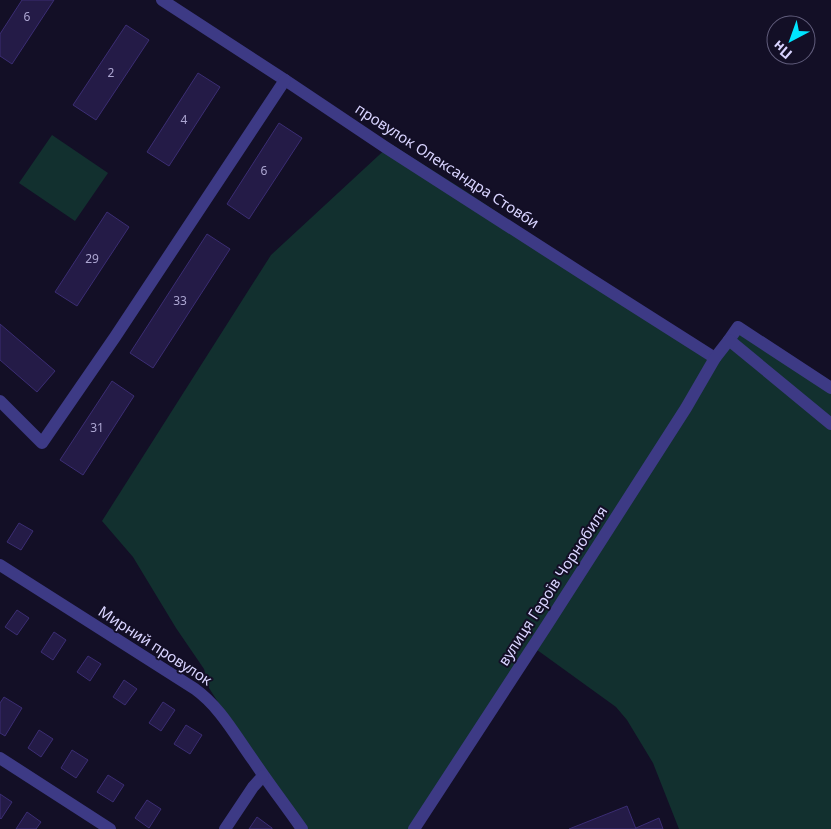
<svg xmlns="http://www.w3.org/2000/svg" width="831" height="829" font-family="'Noto Sans',sans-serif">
<rect width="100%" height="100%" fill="#130f26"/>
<g fill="#12302f">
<path d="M 52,135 L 108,173 L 75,221 L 19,183 Z"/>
<path d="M 391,144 L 467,192 L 715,358 L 457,758 L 408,829 L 307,829 L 230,721 L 209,688 L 204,669 L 176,628 L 133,557 L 102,521 L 271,255 Z"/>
<path d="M 738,327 L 831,388 L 831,829 L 679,829 L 653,763 L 627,720 L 616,707 L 533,647 Z"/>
</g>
<g fill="#241b47" stroke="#3b2d73">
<path d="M 22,0 L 54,0 L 12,64 L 0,56 L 0,34 Z"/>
<path d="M 126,25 L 149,40 L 96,120 L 73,105 Z"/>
<path d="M 198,73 L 220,87 L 169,166 L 147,152 Z"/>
<path d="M 279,123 L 302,138 L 249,219 L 227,204 Z"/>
<path d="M 107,212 L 129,227 L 77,306 L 55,292 Z"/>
<path d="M 207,234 L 230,249 L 153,368 L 130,353 Z"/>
<path d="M 0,324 L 55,371 L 37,392 L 0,360 Z"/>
<path d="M 112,381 L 134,396 L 83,475 L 60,460 Z"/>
<path d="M 19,523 L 33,531 L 21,550 L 7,542 Z"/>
<path d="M 17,610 L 29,618 L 17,635 L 5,627 Z"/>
<path d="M 54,632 L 66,640 L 53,660 L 41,652 Z"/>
<path d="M 88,656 L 101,664 L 90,681 L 77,672 Z"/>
<path d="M 124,680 L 137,689 L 125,705 L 113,697 Z"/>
<path d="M 4,697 L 22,708 L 5,736 L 0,733 L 0,703 Z"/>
<path d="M 163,702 L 175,710 L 161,731 L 149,723 Z"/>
<path d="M 186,725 L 202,735 L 190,754 L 174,744 Z"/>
<path d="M 39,730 L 53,739 L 41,757 L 28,748 Z"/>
<path d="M 72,750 L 88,760 L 76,778 L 61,768 Z"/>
<path d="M 108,775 L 124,785 L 113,802 L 97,792 Z"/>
<path d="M 0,794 L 12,802 L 1,819 L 0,818 Z"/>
<path d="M 147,800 L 161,809 L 149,828 L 135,818 Z"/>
<path d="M 627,806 L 636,829 L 569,829 Z"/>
<path d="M 27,812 L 41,822 L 36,829 L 16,829 Z"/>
<path d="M 257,817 L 272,828 L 272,829 L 249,829 Z"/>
<path d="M 659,818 L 663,829 L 636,829 L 636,828 Z"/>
</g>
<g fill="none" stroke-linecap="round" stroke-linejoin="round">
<g stroke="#3d3a85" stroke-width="12">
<path d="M 162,0 L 285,80 L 385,147 L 589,278 L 715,358"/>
<path d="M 729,340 L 738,327 L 831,388"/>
<path d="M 0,401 L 42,443 L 115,337 L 285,80"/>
<path d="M 0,565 L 195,689 C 220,707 235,735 253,760 C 269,784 286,806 302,829"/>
<path d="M 0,758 L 110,829"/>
<path d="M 225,829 L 253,787 L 263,776"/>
<path d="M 414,829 L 547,625 L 686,408 L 715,358 L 729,340 L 831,424"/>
</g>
</g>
<g text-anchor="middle" stroke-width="4" stroke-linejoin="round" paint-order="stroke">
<g font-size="12" fill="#aca6d1">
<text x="27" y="21">6</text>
<text x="111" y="77">2</text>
<text x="184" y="124">4</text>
<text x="264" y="175">6</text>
<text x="92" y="263">29</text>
<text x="180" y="305">33</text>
<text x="97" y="432">31</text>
</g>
<g font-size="15" fill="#d9d4ff" stroke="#130f26">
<text transform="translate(447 166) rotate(33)" y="5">провулок Олександра Стовби</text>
<text transform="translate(553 586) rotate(-57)" y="5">вулиця Героїв Чорнобиля</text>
<text transform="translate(155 646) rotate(33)" y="5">Мирний провулок</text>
</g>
</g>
<g transform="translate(791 40) rotate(221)"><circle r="24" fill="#130f26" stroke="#625e7d"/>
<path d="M0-4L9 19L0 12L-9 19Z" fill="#00e5ff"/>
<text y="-8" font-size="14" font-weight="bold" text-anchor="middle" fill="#d9d4ff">Пн</text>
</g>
</svg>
